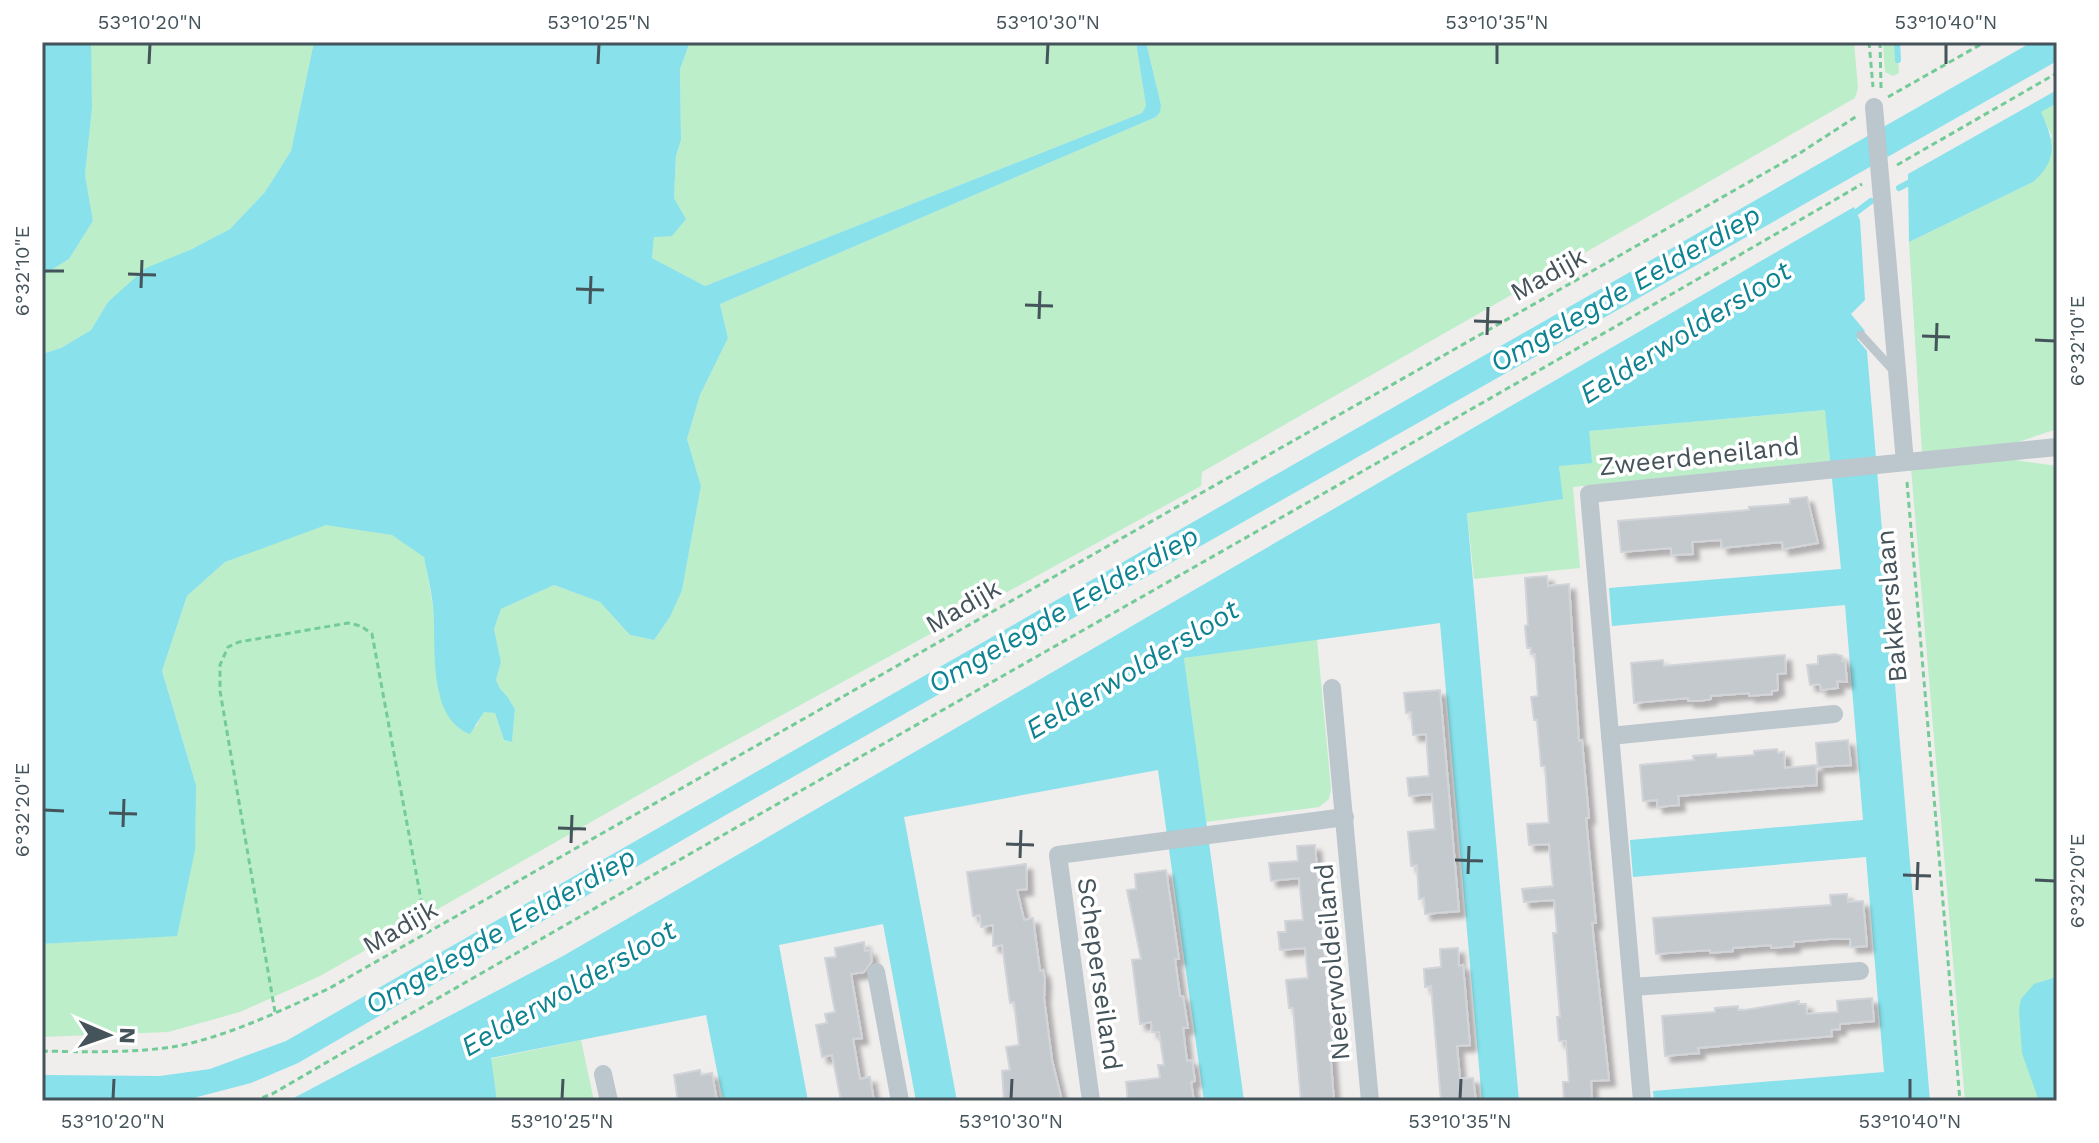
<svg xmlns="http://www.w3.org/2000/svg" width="2099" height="1143" font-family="'Work Sans',sans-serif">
<defs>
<filter id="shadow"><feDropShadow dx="6" dy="6" stdDeviation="2" flood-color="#0004"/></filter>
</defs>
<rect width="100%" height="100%" fill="#f0eded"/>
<g fill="#bbeec9">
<path d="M 90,42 L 314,42 L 291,151 L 265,192 L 230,229 L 190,250 L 108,302 L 91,330 L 61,348 L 42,354 L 42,276 L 69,259 L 93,221 L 85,175 L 92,108 Z"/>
<path d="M 690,42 L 1136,42 L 1146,106 L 1142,113 L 705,286 L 652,258 L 654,237 L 686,219 L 674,198 L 676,156 L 681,140 L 680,69 Z"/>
<path d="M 1146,42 L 1854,42 L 1858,88 L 1855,98 L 1202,472 L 1201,486 L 700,760 L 320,976 L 240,1012 L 168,1032 L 42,1037 L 42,944 L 177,935 L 196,785 L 162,671 L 187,596 L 225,562 L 326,524 L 392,535 L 424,556 L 433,607 L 439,694 L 476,727 L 484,711 L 495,713 L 504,740 L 512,742 L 515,709 L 507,696 L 499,689 L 496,680 L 501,662 L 494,629 L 501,609 L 554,585 L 600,602 L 630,635 L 654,640 L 670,617 L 682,589 L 701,486 L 687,439 L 700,395 L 728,338 L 720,304 L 1156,117 L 1161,105 Z"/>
<path d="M 1883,42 L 1897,42 L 1899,73 L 1893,76 L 1885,72 Z"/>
<path d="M 2057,103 L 2057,429 L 2006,446 L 1922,454 L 1909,242 L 2033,182 L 2052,136 L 2040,112 Z"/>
<path d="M 1826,410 L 1830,461 L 1573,487 L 1580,568 L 1474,579 L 1467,512 L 1562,499 L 1559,466 L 1589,431 Z"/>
<path d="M 2007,459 L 2057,466 L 2057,1101 L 1965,1101 L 1911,468 Z"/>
<path d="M 1317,639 L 1331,789 L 1329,799 L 1319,807 L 1206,822 L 1184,658 Z"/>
<path d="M 581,1040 L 594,1101 L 497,1101 L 490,1059 Z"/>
</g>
<g fill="#88e1eb">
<path d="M 42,42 L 90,42 L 91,45 L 92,108 L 85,175 L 93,221 L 69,259 L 42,276 Z"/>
<path d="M 314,42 L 690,42 L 680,69 L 681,140 L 676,156 L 674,198 L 686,219 L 672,236 L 654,237 L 652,258 L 705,286 L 1142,113 L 1146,106 L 1136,42 L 1146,42 L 1161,105 L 1160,112 L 1156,117 L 720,304 L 728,338 L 700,395 L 687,439 L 701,486 L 682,590 L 670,617 L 654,640 L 630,635 L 600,602 L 554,585 L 501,609 L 494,629 L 501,662 L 496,680 L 500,689 L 507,696 L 515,709 L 512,742 L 504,740 L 495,713 L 484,712 L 470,734 C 426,717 437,644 433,606 C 431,589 427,573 424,557 L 392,535 L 326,525 L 225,562 L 187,596 L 162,671 L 196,785 L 195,850 L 177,936 L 42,944 L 42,354 L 61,348 L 91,330 L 108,302 L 146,268 L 190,250 L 230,229 L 265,192 L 291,151 Z"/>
<path d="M 2032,42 L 2057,42 L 2057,61 L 724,816 L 298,1063 L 251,1083 L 182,1101 L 42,1100 L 42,1075 L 160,1076 L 210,1069 L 286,1041 Z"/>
<path d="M 2057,90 L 2057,103 L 2041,112 C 2054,141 2059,159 2033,182 L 1909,242 L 1908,174 Z"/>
<path d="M 1854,207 L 1860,220 L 1865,300 L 1851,314 L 1865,331 L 1857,339 L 1867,351 L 1930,1101 L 1654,1101 L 1653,1091 L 1884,1072 L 1866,857 L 1633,877 L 1630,840 L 1863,820 L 1845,605 L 1612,626 L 1609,588 L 1841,569 L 1825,410 L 1589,431 L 1592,463 L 1559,466 L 1563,499 L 1467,513 L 1519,1101 L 1482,1101 L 1440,623 L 1184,658 L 1244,1101 L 1204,1101 L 1158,770 L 904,817 L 957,1101 L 916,1101 L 883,924 L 779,945 L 808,1101 L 723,1101 L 706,1015 L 491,1058 L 497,1101 L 288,1101 L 563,956 Z"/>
<path d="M 2057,977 L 2057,1101 L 2039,1101 L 2022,1053 L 2019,1010 L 2021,999 L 2034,984 Z"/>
</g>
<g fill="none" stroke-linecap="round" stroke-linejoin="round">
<g stroke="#88e1eb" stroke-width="6">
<path d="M 1897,42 L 1898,60"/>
<path d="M 1899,188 L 1914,180"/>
<path d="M 1850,217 L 1871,201"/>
</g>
</g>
<g fill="#c4c9cd" stroke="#d1d4d9" stroke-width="2" filter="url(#shadow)">
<path d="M 1807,497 L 1818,543 L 1783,549 L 1782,542 L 1722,548 L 1721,540 L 1692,542 L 1693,554 L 1671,555 L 1671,548 L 1621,552 L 1618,521 L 1749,510 L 1749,507 L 1790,504 L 1790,499 Z"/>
<path d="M 1547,576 L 1548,586 L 1569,584 L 1579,741 L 1582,740 L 1585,774 L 1589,818 L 1586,818 L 1596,923 L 1592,923 L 1609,1080 L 1591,1081 L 1592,1101 L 1564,1101 L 1563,1082 L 1569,1082 L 1566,1041 L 1559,1041 L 1557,1017 L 1560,1017 L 1553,933 L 1557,933 L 1554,900 L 1524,902 L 1522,889 L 1553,886 L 1549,844 L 1529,845 L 1527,824 L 1549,823 L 1545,766 L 1541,766 L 1537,720 L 1534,720 L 1531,697 L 1538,696 L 1535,654 L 1531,654 L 1531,648 L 1527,648 L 1525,626 L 1528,625 L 1525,578 Z"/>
<path d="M 1835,654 L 1842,656 L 1842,661 L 1845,661 L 1847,682 L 1837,681 L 1838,688 L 1821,690 L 1820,684 L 1810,685 L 1807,665 L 1818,664 L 1818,656 Z"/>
<path d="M 1785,655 L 1786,673 L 1777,674 L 1778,690 L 1772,691 L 1772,694 L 1749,696 L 1749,693 L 1711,696 L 1711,699 L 1700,701 L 1688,701 L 1688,698 L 1634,703 L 1631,663 L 1663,660 L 1664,666 Z"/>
<path d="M 1440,690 L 1459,911 L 1425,914 L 1424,898 L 1419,899 L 1417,865 L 1411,866 L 1408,832 L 1435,829 L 1432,794 L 1409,796 L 1407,778 L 1429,776 L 1426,734 L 1413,735 L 1411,712 L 1406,713 L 1404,693 Z"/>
<path d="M 1848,740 L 1851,765 L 1818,767 L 1816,743 Z"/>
<path d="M 1777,749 L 1778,753 L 1784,752 L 1785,768 L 1816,765 L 1817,785 L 1678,796 L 1679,805 L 1657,807 L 1657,800 L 1643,801 L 1640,765 L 1694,760 L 1693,756 L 1716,754 L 1717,758 L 1754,755 L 1754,751 Z"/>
<path d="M 1315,845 L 1333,1050 L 1330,1050 L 1334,1101 L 1301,1101 L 1293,1008 L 1289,1008 L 1286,980 L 1308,978 L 1305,948 L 1280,950 L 1278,932 L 1286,932 L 1285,921 L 1303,920 L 1299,878 L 1271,881 L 1269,863 L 1298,861 L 1297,846 Z"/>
<path d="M 1026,864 L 1027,889 L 1017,890 L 1024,920 L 1033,918 L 1040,971 L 1043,970 L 1045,980 L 1044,998 L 1052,1060 L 1062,1101 L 1004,1101 L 1002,1071 L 1010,1070 L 1006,1047 L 1019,1045 L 1014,1002 L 1010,1003 L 1002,945 L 993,946 L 993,925 L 981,927 L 980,915 L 973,916 L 967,872 Z"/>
<path d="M 1166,870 L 1179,959 L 1175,959 L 1180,996 L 1183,996 L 1188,1028 L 1183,1028 L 1187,1061 L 1192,1060 L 1195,1081 L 1191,1082 L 1194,1101 L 1128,1101 L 1126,1082 L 1160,1078 L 1158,1065 L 1164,1065 L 1159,1032 L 1152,1032 L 1151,1022 L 1140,1024 L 1132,960 L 1141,959 L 1127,890 L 1136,889 L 1135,874 Z"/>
<path d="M 1847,894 L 1848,902 L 1863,901 L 1867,946 L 1851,947 L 1850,939 L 1829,939 L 1794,942 L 1794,946 L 1783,947 L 1771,948 L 1771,945 L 1733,948 L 1733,951 L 1710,953 L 1710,950 L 1656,954 L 1653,918 L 1831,905 L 1830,895 Z"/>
<path d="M 864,942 L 865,951 L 870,950 L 872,961 L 864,972 L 851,974 L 862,1038 L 853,1039 L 860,1079 L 870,1077 L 874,1101 L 841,1101 L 832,1055 L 822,1057 L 816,1025 L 827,1023 L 825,1014 L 835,1012 L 825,958 L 836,957 L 835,948 Z"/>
<path d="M 1458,948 L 1459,966 L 1463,965 L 1470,1045 L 1457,1046 L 1460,1079 L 1473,1078 L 1476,1101 L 1441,1101 L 1431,986 L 1425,987 L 1424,969 L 1441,967 L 1440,949 Z"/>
<path d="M 1872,998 L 1874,1021 L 1840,1024 L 1840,1029 L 1831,1030 L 1832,1036 L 1698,1048 L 1699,1053 L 1665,1056 L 1662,1016 L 1715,1012 L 1715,1008 L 1738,1006 L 1738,1010 L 1745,1010 L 1799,1001 L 1799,1004 L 1806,1004 L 1807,1014 L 1838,1012 L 1837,1001 Z"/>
<path d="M 700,1070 L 701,1075 L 712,1073 L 717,1101 L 678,1101 L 674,1075 Z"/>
</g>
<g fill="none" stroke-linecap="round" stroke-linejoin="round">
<g stroke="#73cc97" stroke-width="3" stroke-dasharray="6 4" stroke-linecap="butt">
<path d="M 1869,42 L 1873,87"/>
<path d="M 1880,42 L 1881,88"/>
<path d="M 1888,97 L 1985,42"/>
<path d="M 1897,165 L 2057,73"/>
<path d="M 1907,482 L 1960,1101"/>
<path d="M 275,1012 L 220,691 L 220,665 L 228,647 L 239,642 L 348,623 L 361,626 L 372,634 L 427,932"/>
<path d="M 42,1051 C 83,1052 139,1053 178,1046 C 231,1035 280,1011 328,989 L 1800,153 L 1857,116"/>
<path d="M 253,1101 L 272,1094 C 800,788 1334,491 1862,184"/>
</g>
<path stroke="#bbc6cd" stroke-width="9" d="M 1861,335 L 1894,371"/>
<g stroke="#bbc6cd" stroke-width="18">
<path d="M 1874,107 L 1905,462"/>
<path d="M 1332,688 L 1370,1101"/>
<path d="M 1610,736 L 1834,714"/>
<path d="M 876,972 L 900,1101"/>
<path d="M 1632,987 L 1860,971"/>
<path d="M 603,1074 L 609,1101"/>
<path d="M 1091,1101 L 1058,855 L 1345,817"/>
<path d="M 1642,1101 L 1589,494 L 2057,447"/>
</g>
</g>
<path fill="none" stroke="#45535a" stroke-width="3" d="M 149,64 L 150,44M 598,64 L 599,44M 1047,64 L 1048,44M 1497,64 L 1497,44M 1946,64 L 1946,44M 44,271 L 64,271M 128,274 L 156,275M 141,288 L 142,260M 576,289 L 604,290M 590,304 L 591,276M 1025,305 L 1053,306M 1039,319 L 1040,291M 1474,321 L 1502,322M 1487,335 L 1488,307M 1922,336 L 1950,337M 2035,340 L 2055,341M 1936,351 L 1937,323M 44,810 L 64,811M 109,813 L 137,814M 123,827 L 124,799M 558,828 L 586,829M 571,843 L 572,815M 1006,844 L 1034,845M 1020,858 L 1021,830M 1455,860 L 1483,861M 1468,874 L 1469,846M 1903,875 L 1931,876M 2035,880 L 2055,881M 1917,890 L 1918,862M 113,1099 L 114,1079M 562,1099 L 563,1079M 1011,1099 L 1012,1079M 1460,1099 L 1461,1079M 1910,1099 L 1910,1079"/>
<g text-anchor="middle" stroke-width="7" stroke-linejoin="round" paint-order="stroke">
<g font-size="26" fill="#45535a" stroke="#fff">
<text transform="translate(1548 274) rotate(-29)" y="9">Madijk</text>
<text transform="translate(1699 456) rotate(-6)" y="9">Zweerdeneiland</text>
<text transform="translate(963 606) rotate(-30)" y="9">Madijk</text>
<text transform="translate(1891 606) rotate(-95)" y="9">Bakkerslaan</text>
<text transform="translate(400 927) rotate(-30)" y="9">Madijk</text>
<text transform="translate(1332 962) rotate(-95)" y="9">Neerwoldeiland</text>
<text transform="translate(1100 974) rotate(82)" y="9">Scheperseiland</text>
</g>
<g font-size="28" font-style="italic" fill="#0d8290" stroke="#fff">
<text transform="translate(1625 288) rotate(-30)" y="10">Omgelegde Eelderdiep</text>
<text transform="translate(1685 332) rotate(-32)" y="10">Eelderwoldersloot</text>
<text transform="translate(1063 609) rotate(-30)" y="10">Omgelegde Eelderdiep</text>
<text transform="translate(1132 669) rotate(-31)" y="10">Eelderwoldersloot</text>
<text transform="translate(500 930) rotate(-30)" y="10">Omgelegde Eelderdiep</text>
<text transform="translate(568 988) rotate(-30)" y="10">Eelderwoldersloot</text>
</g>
</g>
<rect width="2099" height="1143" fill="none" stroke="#ffffff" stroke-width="88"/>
<g transform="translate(108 1035) rotate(92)" stroke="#ffffff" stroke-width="6" paint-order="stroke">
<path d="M0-6L14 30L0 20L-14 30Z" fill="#45535a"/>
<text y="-12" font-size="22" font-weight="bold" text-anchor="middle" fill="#45535a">N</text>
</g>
<rect x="44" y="44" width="2011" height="1055" fill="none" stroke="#45535a" stroke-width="3"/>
<g font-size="20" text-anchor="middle" fill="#45535a">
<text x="150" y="29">53°10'20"N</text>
<text x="599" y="29">53°10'25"N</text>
<text x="1048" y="29">53°10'30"N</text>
<text x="1497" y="29">53°10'35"N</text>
<text x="1946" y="29">53°10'40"N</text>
<text transform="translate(22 271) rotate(-90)" y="7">6°32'10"E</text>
<text transform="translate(2077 341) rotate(-90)" y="7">6°32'10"E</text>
<text transform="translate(22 810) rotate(-90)" y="7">6°32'20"E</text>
<text transform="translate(2077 881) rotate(-90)" y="7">6°32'20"E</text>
<text x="113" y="1128">53°10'20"N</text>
<text x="562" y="1128">53°10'25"N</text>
<text x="1011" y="1128">53°10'30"N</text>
<text x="1460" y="1128">53°10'35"N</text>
<text x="1910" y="1128">53°10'40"N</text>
</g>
</svg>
